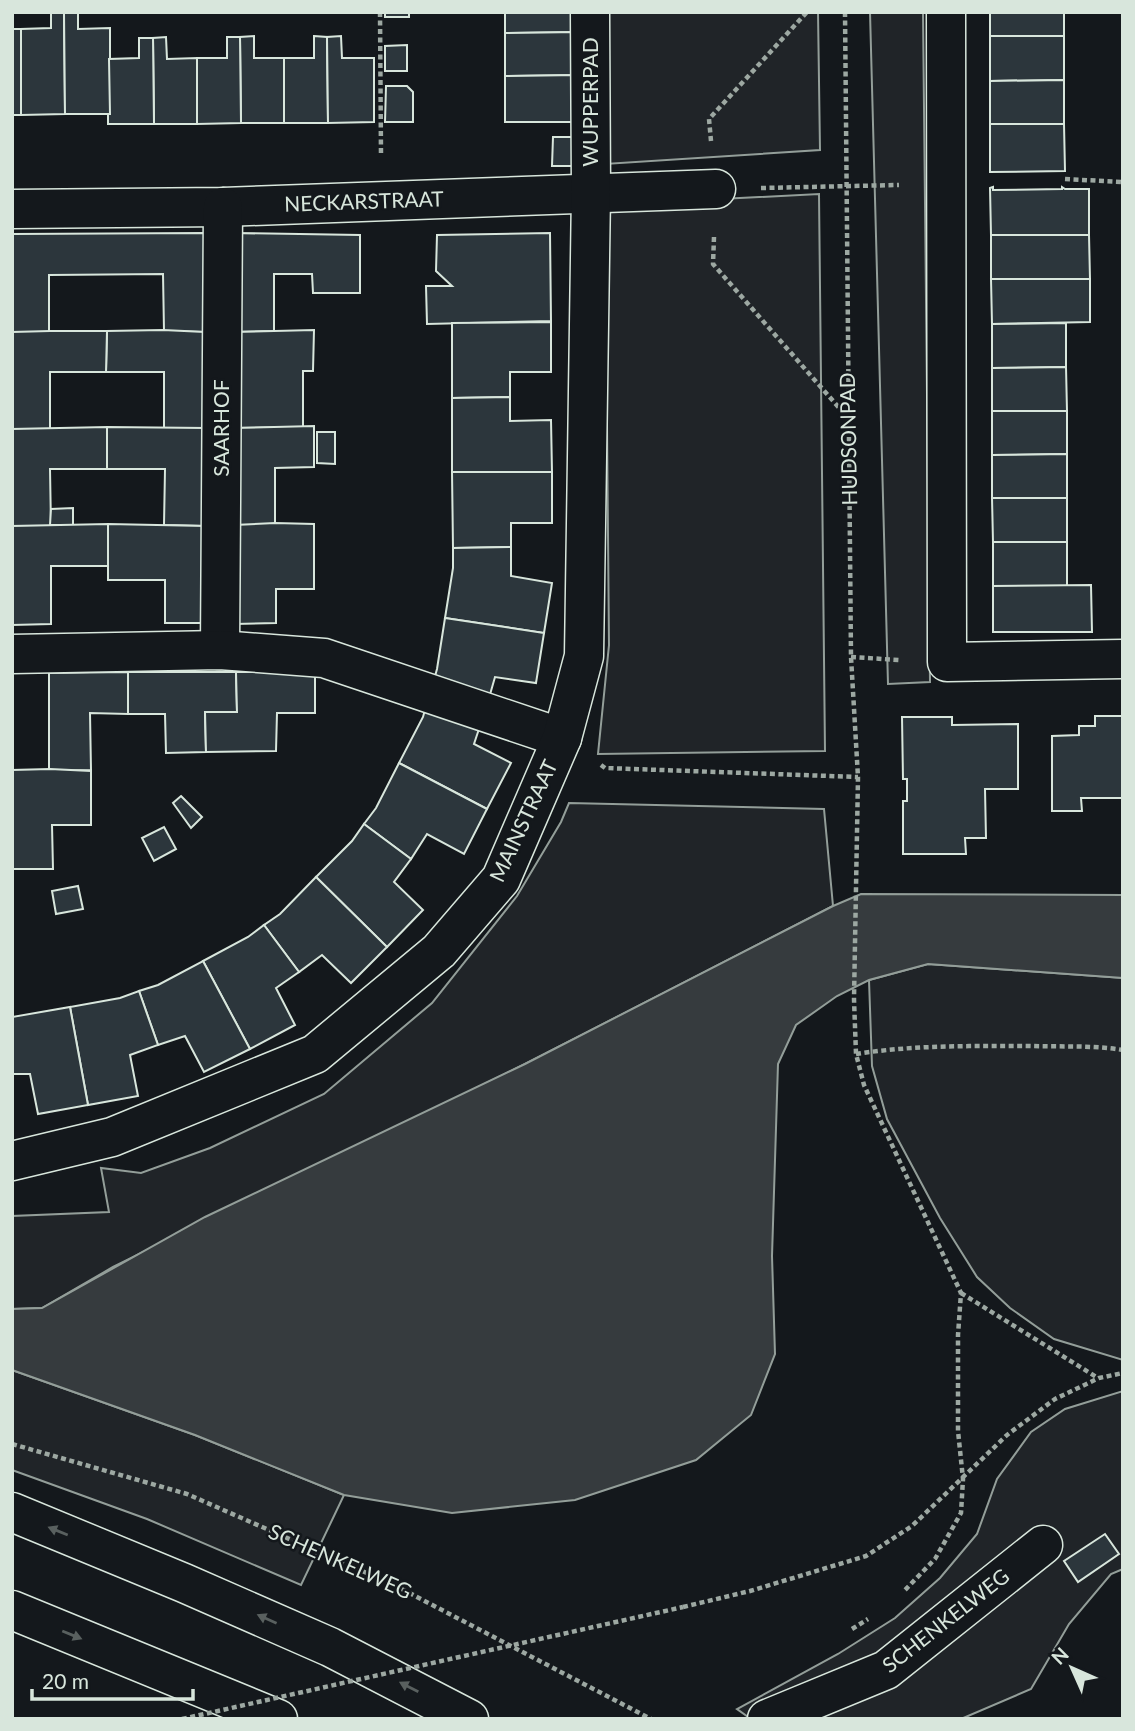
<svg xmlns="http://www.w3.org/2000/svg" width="1135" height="1731" font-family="Lato,sans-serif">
<rect width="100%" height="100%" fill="#14181c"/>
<g fill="#202428" stroke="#939e99" stroke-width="2">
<path d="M 605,12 L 818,12 L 820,150 L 605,164 Z"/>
<path d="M 870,12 L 923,12 L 930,682 L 888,684 Z"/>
<path d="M 819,194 L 825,751 L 598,754 L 609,645 L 605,205 Z"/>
<path d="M 569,803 L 824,809 L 833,906 L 525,1064 L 113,1267 L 42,1308 L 12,1309 L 12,1216 L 109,1212 L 101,1168 L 141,1173 L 210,1148 L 324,1094 L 432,1003 L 517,896 L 561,822 Z"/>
<path d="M 928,964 L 1123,978 L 1123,1360 L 1054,1339 L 1010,1308 L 977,1277 L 940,1218 L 887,1119 L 872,1066 L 869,980 Z"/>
<path d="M 12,1370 L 195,1435 L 344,1495 L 301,1585 L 147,1519 L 12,1470 Z"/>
<path d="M 1123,1391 L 1123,1569 L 1111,1574 L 1069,1624 L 1031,1689 L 961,1719 L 751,1719 L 737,1709 L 838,1654 L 895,1618 L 940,1578 L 977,1534 L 997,1479 L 1031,1432 L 1065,1409 Z"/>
</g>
<path fill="#363b3e" stroke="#939e99" stroke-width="2" d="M 861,894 L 1123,895 L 1123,978 L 928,964 L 869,980 L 837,996 L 796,1025 L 778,1064 L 772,1256 L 775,1354 L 751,1415 L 696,1460 L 575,1500 L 452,1513 L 344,1495 L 195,1435 L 12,1370 L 12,1309 L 42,1308 L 205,1217 L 525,1064 L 833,906 Z"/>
<g fill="#2c363c" stroke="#d8e6dc" stroke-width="2">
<path d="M 51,12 L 64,12 L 65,114 L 21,115 L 21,29 L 51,28 Z"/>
<path d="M 64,12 L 78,12 L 78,29 L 110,28 L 110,114 L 65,114 Z"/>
<rect x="385" y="12" width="24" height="5"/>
<path d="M 505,12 L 579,12 L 579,32 L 505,33 Z"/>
<rect x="990" y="12" width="74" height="24"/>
<rect x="12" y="29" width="9" height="86"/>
<path d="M 579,32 L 579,75 L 505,76 L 505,33 Z"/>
<path d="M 254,36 L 254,58 L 284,58 L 284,123 L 241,123 L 240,37 Z"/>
<path d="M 314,36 L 327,37 L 328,123 L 284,123 L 284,58 L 314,58 Z"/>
<path d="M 341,36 L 342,58 L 374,58 L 374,122 L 328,123 L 327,37 Z"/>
<path d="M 990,36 L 1064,36 L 1064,80 L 990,81 Z"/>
<path d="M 166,37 L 167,59 L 197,58 L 197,124 L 154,124 L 153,38 Z"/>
<path d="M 227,37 L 240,37 L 241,123 L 197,124 L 197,58 L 227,58 Z"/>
<path d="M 139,38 L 153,38 L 154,124 L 108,124 L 108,114 L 110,114 L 109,59 L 139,58 Z"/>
<path d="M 407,45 L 407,71 L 385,71 L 385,46 Z"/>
<path d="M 579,75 L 579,122 L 505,122 L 505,76 Z"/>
<path d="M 1064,80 L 1064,124 L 990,124 L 990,81 Z"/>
<path d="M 386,86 L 407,86 L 413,92 L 413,122 L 385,122 Z"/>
<path d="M 990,124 L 1064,124 L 1065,171 L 990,172 Z"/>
<path d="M 553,137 L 579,137 L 579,166 L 552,166 Z"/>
<path d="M 993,187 L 993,190 L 1062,189 L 1062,187 L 1065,189 L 1089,189 L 1089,235 L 991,235 L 990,188 Z"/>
<path d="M 204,233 L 205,332 L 164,331 L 163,274 L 49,275 L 49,332 L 12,332 L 12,234 Z"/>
<path d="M 232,233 L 360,235 L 360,293 L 313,293 L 312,274 L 274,274 L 274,331 L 233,332 Z"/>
<path d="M 550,233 L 551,321 L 427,324 L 426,286 L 452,286 L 436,271 L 437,235 Z"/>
<path d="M 991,235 L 1089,235 L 1090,279 L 991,279 Z"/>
<path d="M 991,279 L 1090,279 L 1090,322 L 992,324 Z"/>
<path d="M 551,322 L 551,372 L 510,372 L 510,397 L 452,398 L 452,323 Z"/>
<path d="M 1066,323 L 1066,367 L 992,368 L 992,324 Z"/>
<path d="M 163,330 L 205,332 L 205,428 L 164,429 L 164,372 L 106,372 L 107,331 Z"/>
<path d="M 314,330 L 313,371 L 303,371 L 303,427 L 233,428 L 233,332 Z"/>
<path d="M 50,331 L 107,331 L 106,372 L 50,372 L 50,429 L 12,429 L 12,332 Z"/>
<path d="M 1066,367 L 1067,411 L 992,411 L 992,368 Z"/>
<path d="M 510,397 L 510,421 L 551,420 L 552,472 L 452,472 L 452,398 Z"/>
<path d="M 992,411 L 1067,411 L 1067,454 L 992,455 Z"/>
<path d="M 314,426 L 314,467 L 275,468 L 275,525 L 234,525 L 233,428 Z"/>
<path d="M 107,427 L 107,469 L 50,469 L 51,527 L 12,526 L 12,429 Z"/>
<path d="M 107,427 L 205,428 L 206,526 L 164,525 L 165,469 L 107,469 Z"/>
<path d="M 317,432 L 335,432 L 335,464 L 317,463 Z"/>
<path d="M 1067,454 L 1067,498 L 992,498 L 992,455 Z"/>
<path d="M 452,472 L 552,472 L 552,523 L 511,523 L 511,547 L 453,548 Z"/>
<path d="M 992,498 L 1067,498 L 1067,542 L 993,542 Z"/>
<path d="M 73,508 L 73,525 L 50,525 L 51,509 Z"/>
<path d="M 275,523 L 314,524 L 314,589 L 276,589 L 276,623 L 235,624 L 234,525 Z"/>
<path d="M 108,524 L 206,526 L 206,623 L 165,623 L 165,580 L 108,580 Z"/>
<path d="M 108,524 L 108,566 L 51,566 L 51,624 L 12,625 L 12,526 Z"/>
<rect x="993" y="542" width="74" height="44"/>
<path d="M 511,547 L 511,576 L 552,583 L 544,633 L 445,618 L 453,568 L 453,548 Z"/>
<path d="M 1091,585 L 1092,632 L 993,632 L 993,586 Z"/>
<path d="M 445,618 L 544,633 L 536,683 L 495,677 L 487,705 L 432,687 L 437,669 Z"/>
<path d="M 128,672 L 128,714 L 90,713 L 91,770 L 49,771 L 49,673 Z"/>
<path d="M 128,672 L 236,672 L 237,712 L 205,712 L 206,752 L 166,753 L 165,714 L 128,714 Z"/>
<path d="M 236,672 L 315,672 L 315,713 L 277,713 L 276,751 L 206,752 L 205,712 L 237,712 Z"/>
<path d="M 428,699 L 483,717 L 474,744 L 511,763 L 487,809 L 399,763 L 423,717 Z"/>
<path d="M 1095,716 L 1123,716 L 1123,798 L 1081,798 L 1082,811 L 1052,811 L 1052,736 L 1079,735 L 1079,726 L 1095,726 Z"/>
<path d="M 902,717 L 952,717 L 952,725 L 1018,724 L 1018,789 L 985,789 L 986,838 L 965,838 L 966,854 L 903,854 L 903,801 L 907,801 L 907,779 L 903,779 Z"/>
<path d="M 399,763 L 487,809 L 464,854 L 427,834 L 411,859 L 364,824 L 376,808 Z"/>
<path d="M 50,769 L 91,771 L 91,825 L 52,825 L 53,869 L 12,869 L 12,770 Z"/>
<path d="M 181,796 L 202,817 L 191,828 L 173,803 Z"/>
<path d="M 364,824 L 411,859 L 394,882 L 423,910 L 387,947 L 316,877 L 352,841 Z"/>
<path d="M 164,827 L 176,849 L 154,861 L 142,838 Z"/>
<path d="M 316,877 L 387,947 L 351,983 L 322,955 L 299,972 L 264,925 L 280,914 Z"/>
<path d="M 78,886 L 83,909 L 56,914 L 52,891 Z"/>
<path d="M 264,925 L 299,972 L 276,988 L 295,1025 L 250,1049 L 203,961 L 248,937 Z"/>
<path d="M 203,961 L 250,1049 L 204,1072 L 185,1036 L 158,1045 L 139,991 L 158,985 Z"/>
<path d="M 139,991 L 158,1045 L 130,1055 L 138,1096 L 88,1105 L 70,1007 L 120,998 Z"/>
<path d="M 70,1007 L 88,1105 L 38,1114 L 30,1074 L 12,1074 L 12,1017 Z"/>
<path d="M 1105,1534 L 1119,1554 L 1078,1582 L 1064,1561 Z"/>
</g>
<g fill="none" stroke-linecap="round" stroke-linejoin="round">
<defs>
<g id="street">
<path d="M 946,12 L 947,662 L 1123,659"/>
<path d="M 12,209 L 223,207 L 716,189"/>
<path d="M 220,650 L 223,207"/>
<path d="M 12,654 L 220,650 L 324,658 L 562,738"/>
<path d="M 12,1161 L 112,1137 L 315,1054 L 439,951 L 501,879 L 562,738 L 584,656 L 591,192 L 590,12"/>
<path d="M 767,1719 L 886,1670 L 1043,1545"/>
</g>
<g id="secondary">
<path d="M 12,1512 L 184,1583 L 330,1647 L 469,1719"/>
<path d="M 12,1610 L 278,1719"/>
</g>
</defs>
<use href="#street" stroke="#d8e6dc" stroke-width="41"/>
<use href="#secondary" stroke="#d8e6dc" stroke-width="41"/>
<g stroke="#9da8a2" stroke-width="4.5" stroke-dasharray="5 3.5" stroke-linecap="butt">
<path d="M 380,12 L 381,155"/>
<path d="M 845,12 L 851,657 L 858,777 L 854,999 L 856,1054 L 864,1085 L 961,1293 L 958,1335 L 958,1431 L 963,1479 L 961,1513 L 935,1559 L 905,1590"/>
<path d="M 711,141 L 709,119 L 807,12"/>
<path d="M 1065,179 L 1123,182"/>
<path d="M 761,188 L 899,185"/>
<path d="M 714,237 L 713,264 L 848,418"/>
<path d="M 851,657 L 899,660"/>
<path d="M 601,765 L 605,768 L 858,777"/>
<path d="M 856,1054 C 913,1045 972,1046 1030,1046 C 1061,1047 1092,1045 1123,1050"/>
<path d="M 961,1293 L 1098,1378"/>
<path d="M 12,1444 L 187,1494 L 394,1585 L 651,1719"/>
<path d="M 683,1607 L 750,1591 L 866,1556 L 912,1526 L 1007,1435 L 1055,1399 L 1099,1378 L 1123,1373"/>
<path d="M 852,1629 L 868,1619"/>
</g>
<use href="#street" stroke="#14181c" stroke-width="38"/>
<use href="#secondary" stroke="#14181c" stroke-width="38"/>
<path stroke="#9da8a2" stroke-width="4.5" stroke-dasharray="5 3.5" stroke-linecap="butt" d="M 182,1719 L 683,1607"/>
</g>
<defs><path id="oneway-solid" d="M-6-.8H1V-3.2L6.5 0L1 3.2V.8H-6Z" transform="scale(1.75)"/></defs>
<g fill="#59605f">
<use href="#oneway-solid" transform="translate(58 1531) rotate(-158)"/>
<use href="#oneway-solid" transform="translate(267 1619) rotate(-156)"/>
<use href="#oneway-solid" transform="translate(72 1635) rotate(22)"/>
<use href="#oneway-solid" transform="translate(409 1687) rotate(-153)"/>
</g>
<g text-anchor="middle" stroke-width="5" stroke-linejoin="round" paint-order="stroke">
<g font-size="21" fill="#d8e6dc" stroke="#14181c">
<text transform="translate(591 102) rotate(-90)" y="7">WUPPERPAD</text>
<text transform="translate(364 202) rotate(-2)" y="7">NECKARSTRAAT</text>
<text transform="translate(222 428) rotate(-90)" y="7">SAARHOF</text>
<text transform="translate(849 439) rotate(-91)" y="7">HUDSONPAD</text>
<text transform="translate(524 821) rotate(-65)" y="7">MAINSTRAAT</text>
<text transform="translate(340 1562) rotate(24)" y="7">SCHENKELWEG</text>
<text transform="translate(946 1621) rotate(-38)" y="7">SCHENKELWEG</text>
</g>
</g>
<rect width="1135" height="1731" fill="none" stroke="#d8e6dc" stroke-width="28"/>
<g transform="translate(1072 1668) rotate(315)" stroke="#14181c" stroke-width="5" paint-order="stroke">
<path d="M0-5L12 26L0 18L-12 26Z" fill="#d8e6dc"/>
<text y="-10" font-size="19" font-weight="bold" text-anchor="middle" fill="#d8e6dc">N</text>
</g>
<path d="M32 1689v10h161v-10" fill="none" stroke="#d8e6dc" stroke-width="3.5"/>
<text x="42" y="1689" font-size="21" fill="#d8e6dc" stroke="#14181c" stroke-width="5" paint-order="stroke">20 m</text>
</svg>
